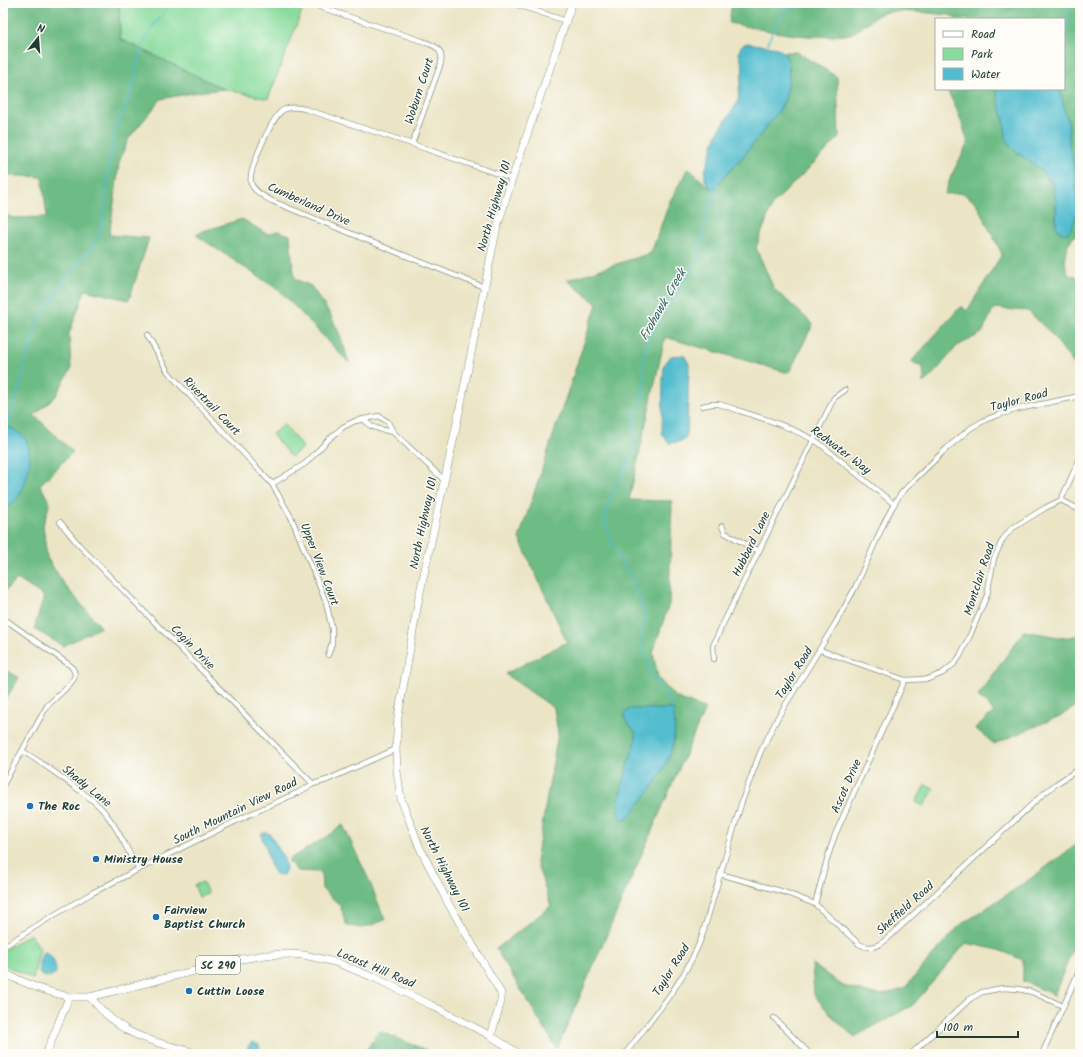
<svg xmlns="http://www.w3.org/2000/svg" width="1083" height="1057" font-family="Kalam,sans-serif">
<rect width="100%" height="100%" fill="#fdfcf7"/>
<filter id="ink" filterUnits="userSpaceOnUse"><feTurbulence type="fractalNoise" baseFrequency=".025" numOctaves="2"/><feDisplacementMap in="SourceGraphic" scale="8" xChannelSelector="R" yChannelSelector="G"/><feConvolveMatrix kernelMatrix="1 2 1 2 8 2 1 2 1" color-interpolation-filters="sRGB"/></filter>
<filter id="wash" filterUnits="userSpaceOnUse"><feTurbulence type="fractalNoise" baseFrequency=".012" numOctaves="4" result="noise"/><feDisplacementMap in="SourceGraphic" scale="16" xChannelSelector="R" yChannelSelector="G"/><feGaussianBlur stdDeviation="0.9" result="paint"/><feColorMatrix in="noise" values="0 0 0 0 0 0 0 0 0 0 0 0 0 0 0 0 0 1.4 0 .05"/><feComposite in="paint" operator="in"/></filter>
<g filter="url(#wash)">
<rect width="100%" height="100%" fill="#ebe5c6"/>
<g fill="#89dc9e" stroke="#548c69">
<path d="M 119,3 L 305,3 L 268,99 L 224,89 L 120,39 Z"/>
<path d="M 284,425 L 303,447 L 291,457 L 272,434 Z"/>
<path d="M 925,785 L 934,789 L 924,806 L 916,802 Z"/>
<path d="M 203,882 L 208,894 L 199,897 L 194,885 Z"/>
<path d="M 30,934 L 40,948 L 33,979 L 3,964 L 3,951 Z"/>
</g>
<g fill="#6ebc85" stroke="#467c5c">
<path d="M 3,3 L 119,3 L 120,39 L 224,89 L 197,92 L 161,99 L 129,138 L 119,162 L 115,197 L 109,235 L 149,238 L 129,300 L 85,290 L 69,334 L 71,369 L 55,397 L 34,415 L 73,452 L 40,485 L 50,503 L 43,525 L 47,558 L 67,588 L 101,627 L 63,646 L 34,629 L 44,596 L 17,579 L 3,593 L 3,214 L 13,218 L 47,217 L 42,177 L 3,175 L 3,83 L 5,82 L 3,78 Z"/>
<path d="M 732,3 L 1080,3 L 1080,237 L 1075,235 L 1068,244 L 1065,262 L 1068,275 L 1080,277 L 1080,372 L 1050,332 L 1028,311 L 994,308 L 982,333 L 957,346 L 938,369 L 924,383 L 923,367 L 911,362 L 961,306 L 967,311 L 1002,254 L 976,203 L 963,193 L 945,194 L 951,176 L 968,143 C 962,122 957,107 946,89 L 996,89 L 998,100 L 1001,109 L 1004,120 L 1006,137 L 1010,145 L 1014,150 L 1039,168 L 1053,184 L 1056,201 L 1056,226 L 1072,155 L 1069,144 L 1069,133 L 1068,120 L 1065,112 L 1060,89 L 1064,89 L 1064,19 L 956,19 L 950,15 C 934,14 893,8 880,14 C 872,18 856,33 850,34 C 809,41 769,31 729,23 Z"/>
<path d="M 783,52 L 797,52 L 837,77 L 839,138 L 772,205 L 756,248 L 774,289 L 813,324 L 789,373 L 665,337 L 629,500 L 672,501 L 669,604 L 653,652 L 658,678 L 675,697 L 705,709 L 557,1049 L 496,949 L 551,906 L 536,861 L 558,733 L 554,708 L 505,674 L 567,642 L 519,538 L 597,304 L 567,280 L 651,253 L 670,201 L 688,168 L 711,189 L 715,187 L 745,154 L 779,111 L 785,99 L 788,85 L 789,71 L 788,60 Z"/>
<path d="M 242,219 L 267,234 L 278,231 L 290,235 L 292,259 L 295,279 L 311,286 L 330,314 L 341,337 L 349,363 L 280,291 L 196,235 L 203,231 Z"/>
<path d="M 1024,631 L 1064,638 L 1080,635 L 1080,704 L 1060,716 L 994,744 L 975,728 L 994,712 L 978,696 Z"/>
<path d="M 3,668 L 19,678 L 3,703 Z"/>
<path d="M 343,825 L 368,878 L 385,920 L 363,928 L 347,926 L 340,905 L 322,889 L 321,872 L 297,871 L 288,860 L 323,839 Z"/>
<path d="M 1080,842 L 1080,931 L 1054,995 L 1023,981 L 1023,960 L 999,950 L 966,943 L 913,1005 L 854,1037 L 830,1014 L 814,995 L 812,964 L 843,986 L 868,993 L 881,995 L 904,989 L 920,970 L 959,926 L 1026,882 Z"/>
<path d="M 379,1031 L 436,1054 L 364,1054 Z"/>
</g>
<g fill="#53bdcf" stroke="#397d82">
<path d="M 747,43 L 777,48 L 783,52 L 788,60 L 789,71 L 788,85 L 785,99 L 779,111 L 745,154 L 715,187 L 711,189 L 705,180 L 705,172 L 714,142 L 718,132 L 738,102 L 739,91 L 743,68 L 739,53 L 741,46 Z"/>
<path d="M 996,89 L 1060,89 L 1065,112 L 1068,120 L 1069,133 L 1069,144 L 1072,155 L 1078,204 L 1077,214 L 1072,226 L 1067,234 L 1060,232 L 1056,226 L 1056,201 L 1053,184 L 1039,168 L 1014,150 L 1010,146 L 1006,137 L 1004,120 L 1001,109 L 998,100 Z"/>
<path d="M 684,355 L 689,364 L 687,433 L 685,439 L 679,442 L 669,443 L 662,434 L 663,378 L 664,365 L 671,356 Z"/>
<path d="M 3,426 C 8,427 10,428 15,430 C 19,433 24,435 26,440 C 29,446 30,453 30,459 C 30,473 20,507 3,507 Z"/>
<path d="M 630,709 L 673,709 C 676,722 675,740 671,752 C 665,771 648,794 635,809 C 633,812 630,816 627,818 C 625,819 624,819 621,819 C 620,817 619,816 619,814 C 616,797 631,757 636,739 L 635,732 L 625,720 L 624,714 Z"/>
<path d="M 262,833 L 266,833 L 270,834 L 284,858 L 286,869 L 283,875 C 280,875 279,875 276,874 C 269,868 268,855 266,847 C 264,843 262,839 261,835 Z"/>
<path d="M 46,952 C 52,955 57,967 56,973 C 54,976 51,977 48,977 C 33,975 40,962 42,953 Z"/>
<path d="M 252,1042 L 259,1045 L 260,1047 L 256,1054 L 247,1054 L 248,1047 Z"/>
</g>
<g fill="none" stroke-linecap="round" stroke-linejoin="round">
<g stroke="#53bdcf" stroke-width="1.5">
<path d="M 1064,34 L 1068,24 L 1067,3"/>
<path d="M 767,47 L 773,29 L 785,11 L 798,3"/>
<path d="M 8,427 L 34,334 L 39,319 L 69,274 L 93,245 L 99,234 L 103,220 L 108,171 L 117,121 L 125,108 L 133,87 L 141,50 L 145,39 L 153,26 L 161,17 L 169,3"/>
<path d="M 673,709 L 671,705 L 649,668 L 643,647 L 642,638 L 644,622 L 644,611 L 636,587 L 612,545 L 605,522 L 606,511 L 615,486 L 622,472 L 629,462 L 634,453 L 636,442 L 633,431 L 634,421 L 636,412 L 642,401 L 644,380 L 643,365 L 644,354 L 648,340 L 664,312 L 683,284 L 697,261 L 700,252 L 705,221 L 718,182"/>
</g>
</g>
</g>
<g filter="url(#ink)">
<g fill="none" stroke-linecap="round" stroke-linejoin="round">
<defs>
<g id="street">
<path d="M 512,3 L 566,21"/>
<path d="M 320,7 L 422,41 C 433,45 444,48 441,63 L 412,144"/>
<path d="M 484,287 L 391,250 L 272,201 C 265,197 254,192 251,183 C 248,170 272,117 283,110 C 290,106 297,107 305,109 L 412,144 L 512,179"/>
<path d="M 147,335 L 168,372 L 272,484 L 291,517 L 326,602 L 332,629 L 332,643 L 328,655"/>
<path d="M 702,406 L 712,404 L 719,404 C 754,416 787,424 819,443 L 894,504"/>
<path d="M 363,419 L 371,426 L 379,429 L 393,432"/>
<path d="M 272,484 L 306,463 L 328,440 L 343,427 L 355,421 L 379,416 L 388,422 L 393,432 L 444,480"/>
<path d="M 1061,500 L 1080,510"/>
<path d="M 60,522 L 79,545 L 313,784"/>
<path d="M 722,526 L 725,533 L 759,551"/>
<path d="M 3,618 L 71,666 C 74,670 76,674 74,678 C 72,684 53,700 47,706 L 3,785"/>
<path d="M 820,650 L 905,680 L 928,679 L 943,673 L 955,663 L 960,656 L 971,633 L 987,595 L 994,558 L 1003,539 L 1011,529 L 1016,526 L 1045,508 L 1061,500 L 1080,458"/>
<path d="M 714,659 L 713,646 L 720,630 L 834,398 L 845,390"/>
<path d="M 22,751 C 38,760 53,771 68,782 C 83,793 99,803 109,818 C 121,834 128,853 139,869"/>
<path d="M 720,874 L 784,892 L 815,904 L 859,944 C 869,950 879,946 887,939 L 1042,795 L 1056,784 L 1080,768"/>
<path d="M 815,904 L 828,856 L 835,835 L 855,790 L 905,680"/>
<path d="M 3,947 L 49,918 L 92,893 L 139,869 L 242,818 L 299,792 L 313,784 L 327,780 L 396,749"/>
<path d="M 774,1018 L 810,1054"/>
<path d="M 625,1054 C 653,1017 686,980 702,936 L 742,801 L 760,753 L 778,717 L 835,624 L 855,588 L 885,521 L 893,506 L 900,495 L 909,485 L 947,448 L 971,428 L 985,420 L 998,415 L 1018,409 L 1080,396"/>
<path d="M 911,1054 L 970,999 L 982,992 L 1003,988 L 1019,989 L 1032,992 L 1063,1006"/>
<path d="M 1042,1054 L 1080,969"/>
</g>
<g id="secondary">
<path d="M 90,997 C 100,1009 111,1020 125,1029 C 145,1041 176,1047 199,1054"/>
<path d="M 491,1036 L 501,1001 L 501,993 L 448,903 L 420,848 L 401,799 L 397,771 L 396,749 L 398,717 L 419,597 L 455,432 L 496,231 L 512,179 L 572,3"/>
<path d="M 46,1054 L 69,997"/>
</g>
<path id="primary" d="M 3,973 L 33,986 L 44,990 L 69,997 L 90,997 L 242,959 L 265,955 L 289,954 L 304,955 L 335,962 L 375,978 L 431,1005 L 491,1036 L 519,1054"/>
</defs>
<use href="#street" stroke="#85917d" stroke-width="6"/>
<use href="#secondary" stroke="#85917d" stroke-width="8"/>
<use href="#primary" stroke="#85917d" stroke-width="8"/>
<use href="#street" stroke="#fff" stroke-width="4.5"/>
<use href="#secondary" stroke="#fff" stroke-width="7"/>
<use href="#primary" stroke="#fff" stroke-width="7"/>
</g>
</g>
<g fill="#1f6fb2" stroke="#fdfcf7" stroke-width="1.5">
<circle cx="30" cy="806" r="4"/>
<circle cx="96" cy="859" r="4"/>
<circle cx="156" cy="917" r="4"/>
<circle cx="189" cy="991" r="4"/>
</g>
<g text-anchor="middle" stroke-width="3" stroke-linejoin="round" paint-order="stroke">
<rect fill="#fdfcf7" stroke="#62766e" stroke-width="1" x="196" y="956" width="44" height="18" rx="3"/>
<g font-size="11" font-weight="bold" fill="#1f3d34">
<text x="218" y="969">SC 290</text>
</g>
<g font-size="12" fill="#1f3d34" stroke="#fdfcf7">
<text transform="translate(419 91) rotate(-72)" y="4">Woburn Court</text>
<text transform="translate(309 204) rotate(24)" y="4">Cumberland Drive</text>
<text transform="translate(494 206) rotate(-74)" y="4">North Highway 101</text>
<text transform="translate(1019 400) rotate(-15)" y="4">Taylor Road</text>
<text transform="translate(212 406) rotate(46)" y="4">Rivertrail Court</text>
<text transform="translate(841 450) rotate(37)" y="4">Redwater Way</text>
<text transform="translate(423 523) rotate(-78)" y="4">North Highway 101</text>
<text transform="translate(751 544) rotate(-64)" y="4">Hubbard Lane</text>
<text transform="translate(320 564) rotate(69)" y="4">Upper View Court</text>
<text transform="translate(979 579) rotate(-72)" y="4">Montclair Road</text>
<text transform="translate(193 647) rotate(46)" y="4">Cogin Drive</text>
<text transform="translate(794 673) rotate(-58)" y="4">Taylor Road</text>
<text transform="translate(87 786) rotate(39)" y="4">Shady Lane</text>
<text transform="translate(846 786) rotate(-66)" y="4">Ascot Drive</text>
<text transform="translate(235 811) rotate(-26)" y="4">South Mountain View Road</text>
<text transform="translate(445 869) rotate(63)" y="4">North Highway 101</text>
<text transform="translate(905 908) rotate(-42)" y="4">Sheffield Road</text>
<text transform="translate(376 968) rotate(23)" y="4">Locust Hill Road</text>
<text transform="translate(671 970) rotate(-58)" y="4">Taylor Road</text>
</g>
<g font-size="12" font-weight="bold" fill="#1f3d34" stroke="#fdfcf7" text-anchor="start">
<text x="38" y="810">The Roc</text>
<text x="104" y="863">Ministry House</text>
<text x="164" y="914">Fairview<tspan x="164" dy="14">Baptist Church</tspan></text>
<text x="197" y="995">Cuttin Loose</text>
</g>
<g font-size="13" font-style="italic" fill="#2f6362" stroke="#fdfcf7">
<text transform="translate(662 304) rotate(-60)" y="5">Frohawk Creek</text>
</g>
</g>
<rect width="1083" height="1057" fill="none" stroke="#fdfcf7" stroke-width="16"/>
<rect x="935" y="18" width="130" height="72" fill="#fdfcf7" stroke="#a4b0a9"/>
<rect x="943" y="31" width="20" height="6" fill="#ffffff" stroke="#a4b0a9"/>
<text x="971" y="38" font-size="12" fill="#1f3d34">Road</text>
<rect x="943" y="48" width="20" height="12" fill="#89dc9e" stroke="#a4b0a9"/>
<text x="971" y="58" font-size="12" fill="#1f3d34">Park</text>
<rect x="943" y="68" width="20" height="12" fill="#53bdcf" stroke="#a4b0a9"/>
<text x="971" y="78" font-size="12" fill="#1f3d34">Water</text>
<g transform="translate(38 38) rotate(17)" stroke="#fdfcf7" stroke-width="3" paint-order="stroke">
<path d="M0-3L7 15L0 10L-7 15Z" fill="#1f3d34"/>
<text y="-6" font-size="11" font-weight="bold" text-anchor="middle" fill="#1f3d34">N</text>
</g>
<path d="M937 1031v6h81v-6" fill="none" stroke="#1f3d34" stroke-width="2"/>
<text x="943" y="1031" font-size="12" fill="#1f3d34" stroke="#fdfcf7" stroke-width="3" paint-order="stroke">100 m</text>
</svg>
